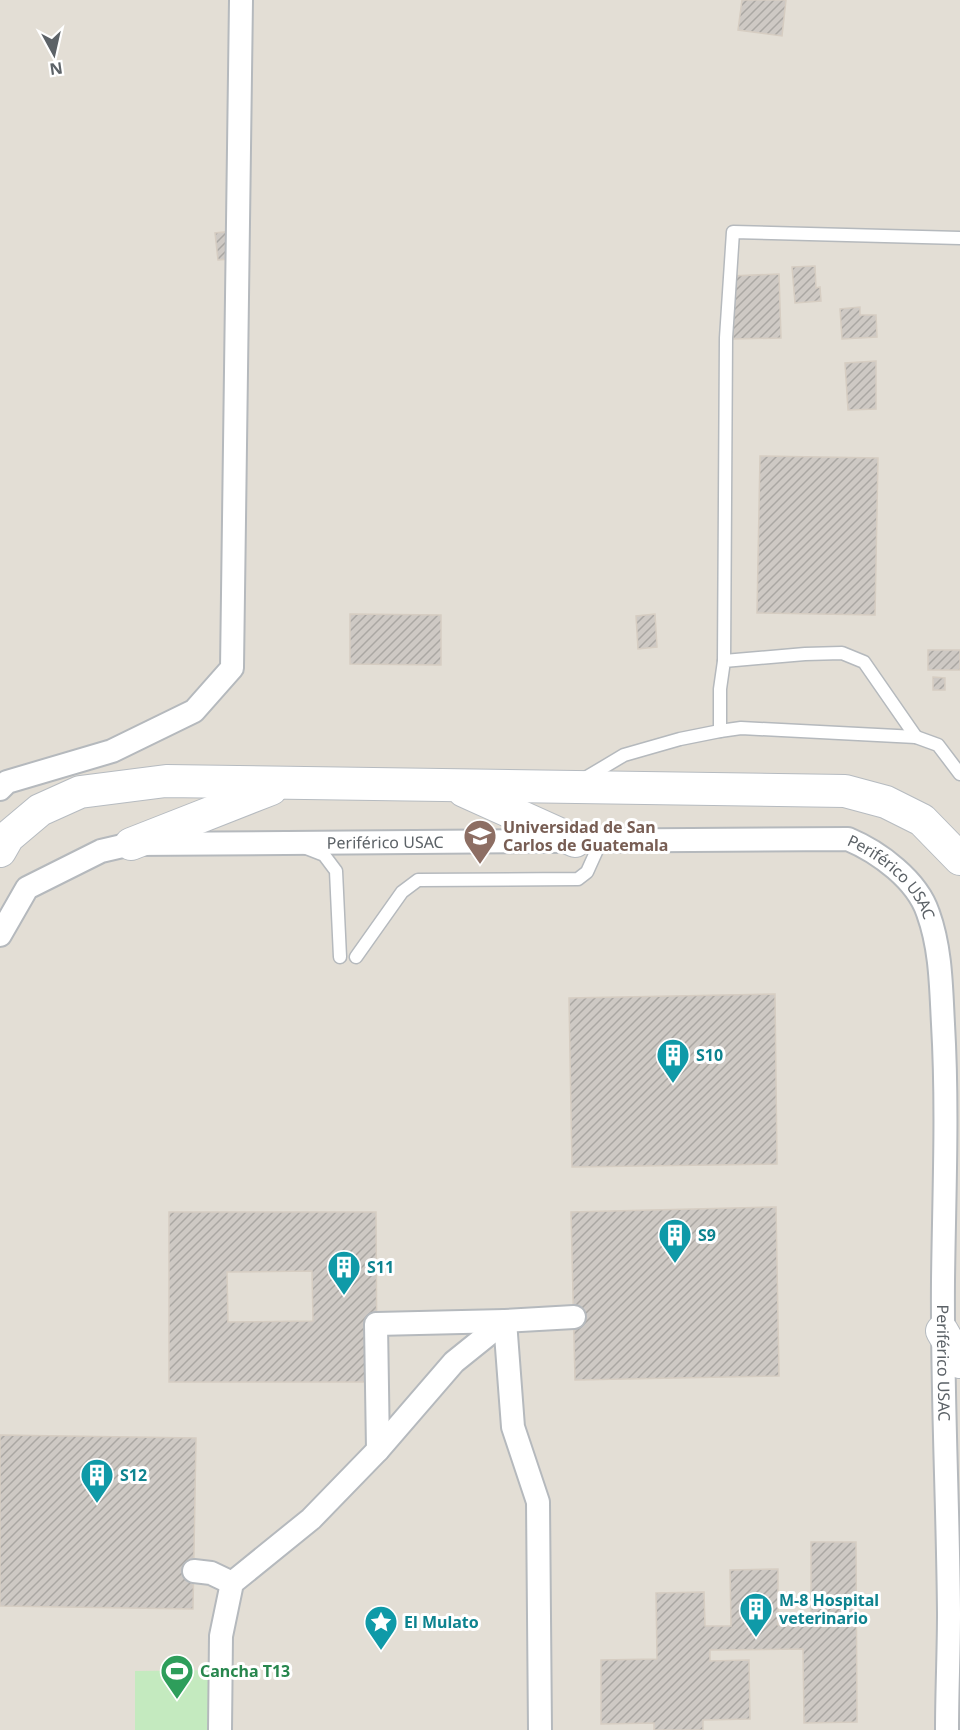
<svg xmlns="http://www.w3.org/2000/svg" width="960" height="1730" font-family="'Noto Sans',sans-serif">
<defs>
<pattern id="building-hatch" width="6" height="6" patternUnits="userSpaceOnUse" patternTransform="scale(1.5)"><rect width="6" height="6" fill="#cec9c4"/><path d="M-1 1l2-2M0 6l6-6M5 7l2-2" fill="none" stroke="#aaa7a3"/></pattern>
</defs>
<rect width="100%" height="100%" fill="#f1ece5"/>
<rect fill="#e3ded5" x="0" y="0" width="960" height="1730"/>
<path fill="#c4eabf" d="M 219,1670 L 220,1730 L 135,1730 L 135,1671 Z"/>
<g fill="url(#building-hatch)" stroke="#d6cdc2" stroke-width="1.5" fill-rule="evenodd">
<path d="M 742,0 L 786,0 L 782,36 L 738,30 Z"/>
<path d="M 244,230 L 247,258 L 218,260 L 215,233 Z"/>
<path d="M 815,266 L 816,288 L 820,287 L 821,301 L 795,303 L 792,267 Z"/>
<path d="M 779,274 L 781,338 L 733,339 L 731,276 Z"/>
<path d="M 860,307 L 860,315 L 876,315 L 877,337 L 842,339 L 840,309 Z"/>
<path d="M 876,361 L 876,409 L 848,410 L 845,363 Z"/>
<path d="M 760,456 L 878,458 L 875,615 L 757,613 Z"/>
<path d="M 350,614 L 441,615 L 441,665 L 350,664 Z"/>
<path d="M 655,614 L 657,647 L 638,649 L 636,616 Z"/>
<rect x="928" y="650" width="32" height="20"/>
<path d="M 933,677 L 945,678 L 945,690 L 933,690 Z"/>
<path d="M 775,994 L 777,1164 L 572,1167 L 569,998 Z"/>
<path d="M 776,1207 L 779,1376 L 575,1380 L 571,1212 Z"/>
<path d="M 169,1212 L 376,1212 L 377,1382 L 169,1382 ZM 312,1271 L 313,1321 L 228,1322 L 227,1272 Z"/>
<path d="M 0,1435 L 196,1438 L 193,1609 L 0,1606 Z"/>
<path d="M 811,1542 L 856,1542 L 857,1722 L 804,1723 L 803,1649 L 710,1650 L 710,1661 L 749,1660 L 750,1719 L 703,1720 L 703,1730 L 654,1730 L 654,1723 L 601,1724 L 601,1660 L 657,1659 L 656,1593 L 704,1592 L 705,1626 L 731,1626 L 730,1570 L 778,1569 L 778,1625 L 811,1625 Z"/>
</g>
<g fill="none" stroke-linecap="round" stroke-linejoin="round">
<defs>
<g id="lane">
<path d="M 724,661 L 726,338 L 733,232 L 960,238"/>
<path d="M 720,731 L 720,689 L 724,661 L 805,654 L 842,653 L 864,662 L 916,737"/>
<path d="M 582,780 L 624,755 L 680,739 L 720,731 L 741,728 L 916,737 L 938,745 L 960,774"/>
<path d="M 306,848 L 324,855 L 336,871 L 340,957"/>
<path d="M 356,957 L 402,892 L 418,880 L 578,879 L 587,872 L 601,841"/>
</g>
<g id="street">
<path d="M 0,789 L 7,782 L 112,751 L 194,711 L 232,668 L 241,0"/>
<path id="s1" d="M 0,935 L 27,888 L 101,851 L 131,844 L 848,839 C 879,852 917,880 928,913 C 941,949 941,987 943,1024 C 948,1110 944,1196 943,1281 C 942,1392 948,1502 949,1613 C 949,1652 947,1691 947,1730"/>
<path d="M 378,1450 L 376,1324 L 505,1321 L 513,1427 L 538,1502 L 540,1730"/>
<path d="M 194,1571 L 211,1573 L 232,1583"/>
<path d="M 220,1730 L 221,1636 L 232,1583 L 311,1519 L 378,1450 L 454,1362 L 505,1321 L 574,1317"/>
</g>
<g id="secondary">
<path d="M 464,791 L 575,841"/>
<path d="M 131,844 L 271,789"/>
<path d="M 0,851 L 8,837 L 40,810 L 80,792 L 166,781 L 845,791 L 886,802 L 922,820 L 960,859"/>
<path d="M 942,1331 L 960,1362"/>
</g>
</defs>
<use href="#lane" stroke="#b5b9bd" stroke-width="15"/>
<use href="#street" stroke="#b5b9bd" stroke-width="26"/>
<use href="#secondary" stroke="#b6bbc0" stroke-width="34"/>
<use href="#lane" stroke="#fff" stroke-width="12"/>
<use href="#street" stroke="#fff" stroke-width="22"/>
<use href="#secondary" stroke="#fff" stroke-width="32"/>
</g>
<defs>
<symbol id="university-pin" viewBox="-11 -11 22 30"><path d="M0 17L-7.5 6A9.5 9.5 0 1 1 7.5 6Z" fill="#8d6e63" stroke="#fff"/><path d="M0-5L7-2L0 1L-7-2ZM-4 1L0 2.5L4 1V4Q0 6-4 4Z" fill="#fff"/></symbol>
<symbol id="building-pin" viewBox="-11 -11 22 30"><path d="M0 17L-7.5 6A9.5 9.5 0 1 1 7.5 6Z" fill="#0f9aa8" stroke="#fff"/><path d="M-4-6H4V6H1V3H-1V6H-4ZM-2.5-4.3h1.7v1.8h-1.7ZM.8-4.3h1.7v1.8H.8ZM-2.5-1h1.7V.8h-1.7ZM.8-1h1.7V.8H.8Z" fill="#fff"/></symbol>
<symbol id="sight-pin" viewBox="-11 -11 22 30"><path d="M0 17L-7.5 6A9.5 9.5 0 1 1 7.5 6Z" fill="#0f9aa8" stroke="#fff"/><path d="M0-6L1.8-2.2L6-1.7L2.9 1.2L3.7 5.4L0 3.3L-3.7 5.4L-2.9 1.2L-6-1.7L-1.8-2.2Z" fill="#fff"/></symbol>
<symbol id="stadium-pin" viewBox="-11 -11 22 30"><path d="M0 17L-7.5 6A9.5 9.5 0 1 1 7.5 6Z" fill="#2e9e5b" stroke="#fff"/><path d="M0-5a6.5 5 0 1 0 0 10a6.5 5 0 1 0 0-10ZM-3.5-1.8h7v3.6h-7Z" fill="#fff"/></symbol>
</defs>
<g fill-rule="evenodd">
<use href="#university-pin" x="461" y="817" width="38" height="52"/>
<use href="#building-pin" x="654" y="1036" width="38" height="52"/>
<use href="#building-pin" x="656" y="1216" width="38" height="52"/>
<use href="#building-pin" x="325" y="1248" width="38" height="52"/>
<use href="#building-pin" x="78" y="1456" width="38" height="52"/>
<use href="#building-pin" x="737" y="1590" width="38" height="52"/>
<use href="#sight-pin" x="362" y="1603" width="38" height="52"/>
<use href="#stadium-pin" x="158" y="1652" width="38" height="52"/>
</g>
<g text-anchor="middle" stroke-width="6" stroke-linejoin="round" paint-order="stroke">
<g font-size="16" font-weight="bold" fill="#785e54" stroke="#fff" text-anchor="start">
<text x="503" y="833">Universidad de San<tspan x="503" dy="18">Carlos de Guatemala</tspan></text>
</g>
<g font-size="16" fill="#5c6267" stroke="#fff">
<text dy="6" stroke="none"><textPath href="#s1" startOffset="422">Periférico USAC</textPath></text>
<text dy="6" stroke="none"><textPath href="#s1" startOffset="944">Periférico USAC</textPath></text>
<text dy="6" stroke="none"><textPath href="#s1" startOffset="1448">Periférico USAC</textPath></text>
</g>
<g font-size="16" font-weight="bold" fill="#0d838f" stroke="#fff" text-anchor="start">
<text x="696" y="1061">S10</text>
<text x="698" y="1241">S9</text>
<text x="367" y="1273">S11</text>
<text x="120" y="1481">S12</text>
<text x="779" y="1606">M-8 Hospital<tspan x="779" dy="18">veterinario</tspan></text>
<text x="404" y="1628">El Mulato</text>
</g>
<g font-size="16" font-weight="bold" fill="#27864d" stroke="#fff" text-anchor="start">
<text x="200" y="1677">Cancha T13</text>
</g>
</g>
<g transform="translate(54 54) rotate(172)" stroke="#ffffff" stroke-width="4.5" paint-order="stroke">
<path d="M0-4.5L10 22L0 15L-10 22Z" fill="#5c6267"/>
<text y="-9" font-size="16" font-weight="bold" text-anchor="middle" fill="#5c6267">N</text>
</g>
</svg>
